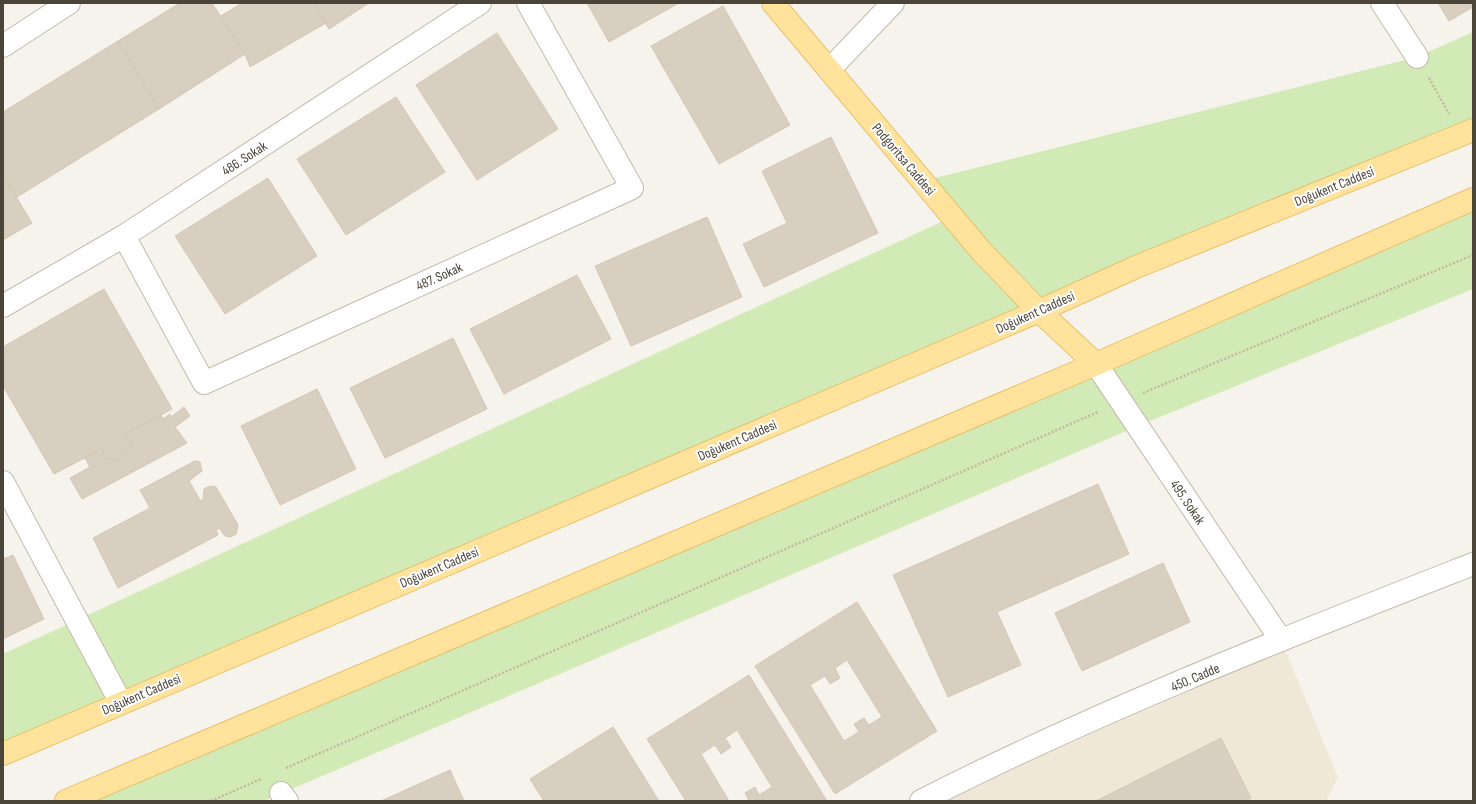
<svg xmlns="http://www.w3.org/2000/svg" width="1476" height="804" font-family="'Sofia Sans Condensed',sans-serif">
<rect width="100%" height="100%" fill="#f6f3ec"/>
<path fill="#efe8d6" d="M 1281,640 L 1338,777 L 1326,801 L 921,801 Z"/>
<g fill="#d2eab5">
<path d="M 1473,32 L 1473,130 L 3,754 L 3,654 L 952,217 L 923,181 L 1417,57 Z"/>
<path d="M 1473,199 L 1473,289 L 1138,426 L 264,801 L 67,801 Z"/>
</g>
<g fill="#d8cfc1" stroke="#d3c7b4" fill-rule="evenodd">
<path d="M 180,3 L 212,3 L 245,54 L 159,109 L 118,41 Z"/>
<path d="M 242,3 L 313,3 L 326,23 L 250,67 L 245,54 L 221,16 Z"/>
<path d="M 313,3 L 369,3 L 329,29 Z"/>
<path d="M 587,3 L 679,3 L 609,42 Z"/>
<path d="M 1438,3 L 1473,3 L 1473,7 L 1449,21 Z"/>
<path d="M 723,6 L 790,125 L 719,164 L 651,46 Z"/>
<path d="M 497,33 L 558,129 L 477,180 L 416,85 Z"/>
<path d="M 118,41 L 159,109 L 17,197 L 3,175 L 3,112 Z"/>
<path d="M 396,97 L 445,172 L 346,235 L 297,159 Z"/>
<path d="M 831,137 L 878,233 L 764,287 L 743,244 L 787,223 L 762,171 Z"/>
<path d="M 3,175 L 32,223 L 3,240 Z"/>
<path d="M 268,178 L 317,256 L 225,314 L 175,236 Z"/>
<path d="M 707,217 L 742,297 L 631,346 L 595,266 Z"/>
<path d="M 577,275 L 611,339 L 504,394 L 470,329 Z"/>
<path d="M 104,289 L 172,409 L 125,435 L 127,441 L 132,441 L 129,451 L 121,458 L 113,461 L 102,458 L 104,453 L 102,449 L 54,474 L 3,386 L 3,347 Z"/>
<path d="M 453,338 L 487,409 L 385,458 L 350,388 Z"/>
<path d="M 317,389 L 356,469 L 280,505 L 241,426 Z"/>
<path d="M 184,407 L 190,416 L 175,427 L 187,443 L 82,499 L 70,478 L 90,467 L 85,458 L 102,449 L 104,453 L 102,458 L 116,460 L 125,455 L 131,446 L 132,441 L 127,441 L 125,435 L 161,415 L 163,419 L 170,414 L 171,417 Z"/>
<path d="M 195,461 L 200,462 L 202,471 L 189,481 L 200,500 L 203,500 L 204,489 L 210,486 L 216,487 L 238,525 L 236,534 L 231,537 L 225,536 L 219,528 L 216,530 L 218,535 L 118,588 L 93,538 L 150,508 L 140,490 Z"/>
<path d="M 1098,484 L 1129,554 L 997,612 L 1021,665 L 948,697 L 893,575 Z"/>
<path d="M 13,555 L 44,619 L 3,639 L 3,559 Z"/>
<path d="M 1163,563 L 1190,622 L 1082,671 L 1055,613 Z"/>
<path d="M 857,602 L 937,731 L 835,794 L 755,666 ZM 847,660 L 882,717 L 869,725 L 864,718 L 854,724 L 859,732 L 844,741 L 810,685 L 825,676 L 830,684 L 840,678 L 835,668 Z"/>
<path d="M 749,675 L 827,801 L 749,801 L 745,793 L 755,787 L 759,795 L 772,787 L 737,730 L 725,738 L 731,747 L 721,754 L 715,745 L 701,754 L 729,801 L 686,801 L 647,739 Z"/>
<path d="M 613,727 L 659,801 L 544,801 L 530,779 Z"/>
<path d="M 1221,738 L 1251,798 L 1244,801 L 1096,801 Z"/>
<path d="M 450,770 L 464,801 L 381,801 Z"/>
</g>
<g fill="none" stroke-linecap="round" stroke-linejoin="round">
<defs>
<g id="minor">
<path d="M 1382,3 L 1417,57"/>
<path d="M 3,46 L 69,3"/>
<path d="M 829,70 L 893,3"/>
<path d="M 124,236 L 204,383 L 632,188 L 528,3"/>
<path d="M 3,306 L 124,236 L 480,3"/>
<path d="M 1096,364 L 1281,640"/>
<path d="M 3,482 L 121,703"/>
<path d="M 281,793 L 287,801"/>
<path d="M 921,801 C 1099,710 1287,637 1473,564"/>
</g>
<g id="major">
<path d="M 773,3 L 982,252 L 1039,311 L 1096,364"/>
<path d="M 3,754 L 1039,311 L 1136,267 L 1473,130"/>
<path d="M 66,801 L 1096,364 L 1473,199"/>
</g>
</defs>
<use href="#minor" stroke="#c2bbae" stroke-width="24"/>
<use href="#major" stroke="#e6c16a" stroke-width="24"/>
<g stroke="#c4b79f" stroke-width="2.5" stroke-dasharray="2 2" stroke-linecap="butt">
<path d="M 1429,78 L 1449,114"/>
<path d="M 1143,393 L 1473,255"/>
<path d="M 286,768 L 1098,412"/>
<path d="M 211,801 L 261,779"/>
</g>
<use href="#minor" stroke="#fff" stroke-width="22"/>
<use href="#major" stroke="#ffe39c" stroke-width="22"/>
</g>
<g text-anchor="middle" stroke-width="4" stroke-linejoin="round" paint-order="stroke">
<g font-size="14" fill="#4b4439" stroke="#fff">
<text transform="translate(244 158) rotate(-33)" y="5">486. Sokak</text>
<text transform="translate(904 159) rotate(50)" y="5">Podgoritsa Caddesi</text>
<text transform="translate(1334 186) rotate(-22)" y="5">Doğukent Caddesi</text>
<text transform="translate(439 276) rotate(-24)" y="5">487. Sokak</text>
<text transform="translate(1035 312) rotate(-24)" y="5">Doğukent Caddesi</text>
<text transform="translate(737 440) rotate(-23)" y="5">Doğukent Caddesi</text>
<text transform="translate(1188 502) rotate(56)" y="5">495. Sokak</text>
<text transform="translate(439 567) rotate(-23)" y="5">Doğukent Caddesi</text>
<text transform="translate(1195 677) rotate(-23)" y="5">450. Cadde</text>
<text transform="translate(141 694) rotate(-23)" y="5">Doğukent Caddesi</text>
</g>
</g>
<rect width="1476" height="804" fill="none" stroke="#4b4439" stroke-width="8"/>
</svg>
